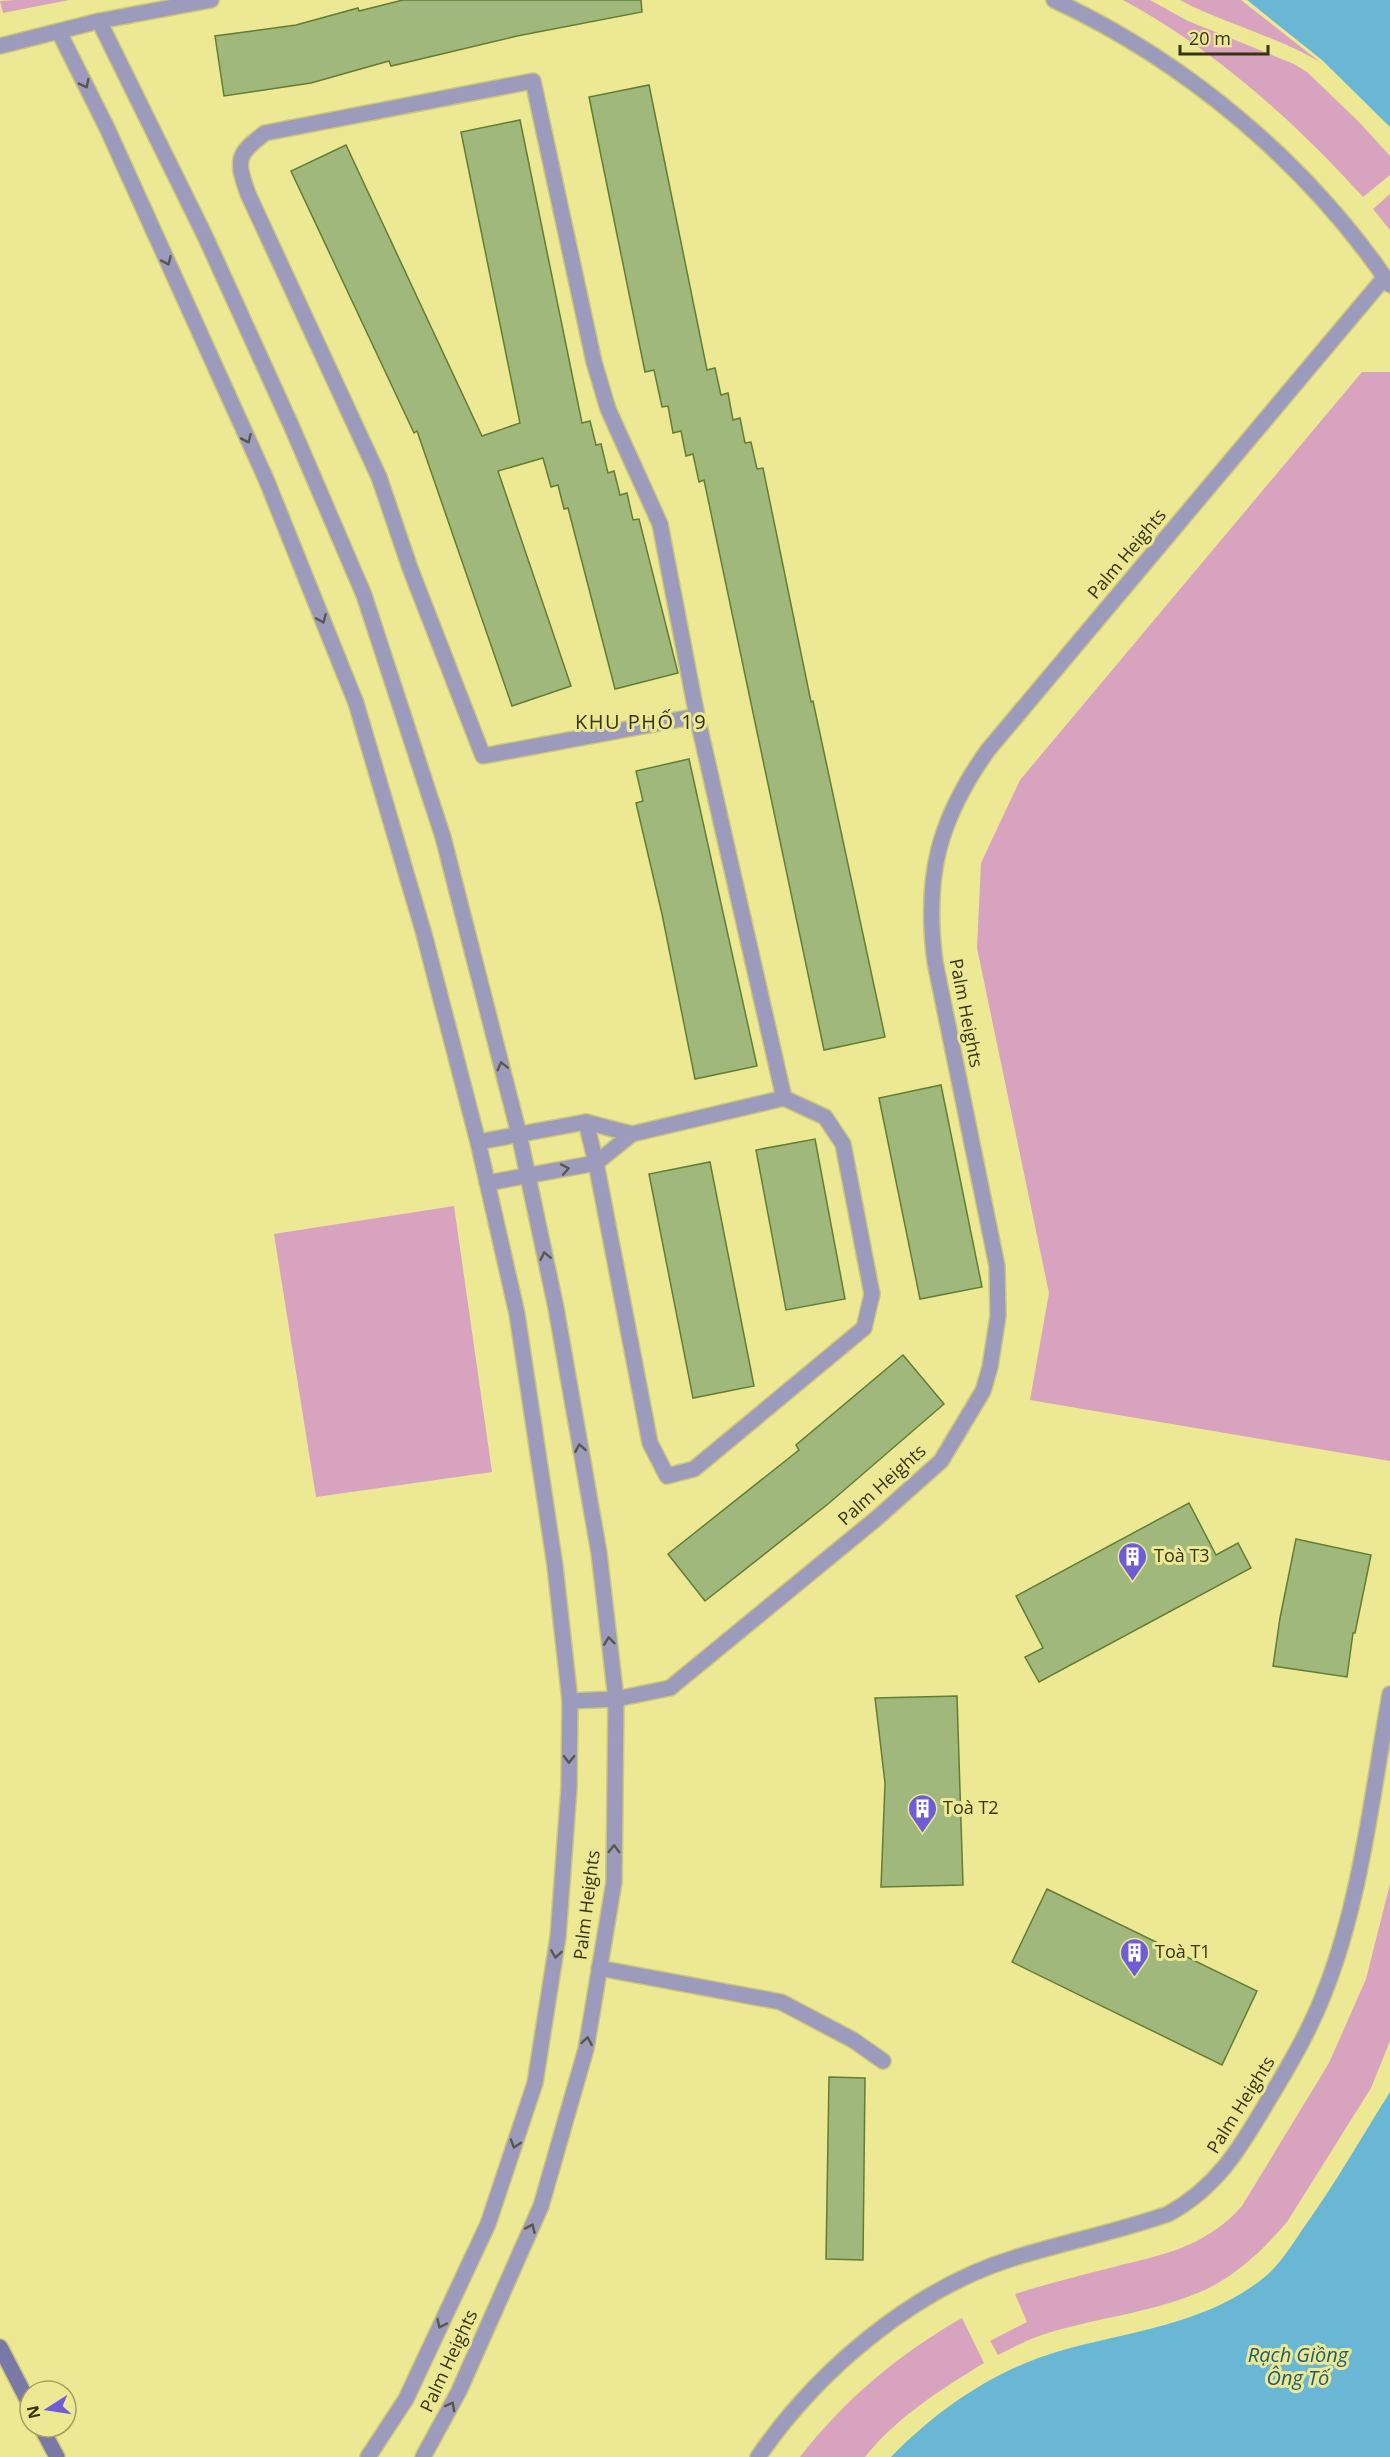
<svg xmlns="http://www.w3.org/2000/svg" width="1390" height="2457" font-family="'Open Sans',sans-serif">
<rect width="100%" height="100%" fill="#ece894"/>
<g fill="#d8a3bf">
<path d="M 15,0 L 69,0 L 3,13 L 0,1 Z"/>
<path d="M 1123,0 L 1150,0 L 1188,21 L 1294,64 L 1307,72 L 1359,122 L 1390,156 L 1390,175 L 1363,197 C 1293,120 1215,50 1123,0 Z"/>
<path d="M 1180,0 L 1241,0 L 1320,62 C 1276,36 1225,24 1180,0 Z"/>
<path d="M 1390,194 L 1390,230 L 1373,209 Z"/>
<path d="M 1362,372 L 1390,372 L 1390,1461 L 1030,1400 L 1049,1293 L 977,948 L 981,863 L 1020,780 Z"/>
<path d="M 454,1206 L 492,1472 L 316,1497 L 274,1234 Z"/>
<path d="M 1390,1884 L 1390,2041 L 1371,2088 L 1287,2222 C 1264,2249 1239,2273 1207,2289 C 1157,2312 1100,2317 1048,2333 C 1030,2338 1014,2347 998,2355 L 990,2341 L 1027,2322 L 1015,2294 C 1046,2284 1078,2276 1110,2268 C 1161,2255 1205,2248 1242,2206 L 1329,2063 L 1366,1979 Z"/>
<path d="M 962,2318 L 984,2363 C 940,2390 897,2417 865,2457 L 800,2457 C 845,2399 899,2354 962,2318 Z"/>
</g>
<g fill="#6ab7d5">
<path d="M 1247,0 L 1390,0 L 1390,127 L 1322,60 Z"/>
<path d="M 1390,2092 L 1390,2457 L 891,2457 C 939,2408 996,2369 1063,2350 C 1132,2331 1208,2324 1266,2276 C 1280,2264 1292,2245 1302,2230 C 1334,2186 1361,2138 1390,2092 Z"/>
</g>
<g fill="#a0b87b" stroke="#637d33" stroke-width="1.5">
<path d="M 403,0 L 641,0 L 642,12 L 517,36 L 391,66 L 389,61 L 311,83 L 224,96 L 215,36 L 296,25 L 358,8 L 359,11 Z"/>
<path d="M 649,85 L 707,370 L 715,368 L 721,395 L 728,393 L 733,420 L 740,418 L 745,443 L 751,442 L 757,469 L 763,468 L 811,702 L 813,701 L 885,1037 L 824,1050 L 704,480 L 699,482 L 693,454 L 686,456 L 681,431 L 673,433 L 668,406 L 662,407 L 654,370 L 645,372 L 589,97 Z"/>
<path d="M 520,120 L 582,423 L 590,421 L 596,445 L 601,444 L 608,473 L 614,471 L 620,495 L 627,493 L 633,520 L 639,519 L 678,673 L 615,689 L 568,508 L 564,509 L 558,485 L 551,487 L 543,458 L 498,471 L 571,686 L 512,706 L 417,431 L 414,433 L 291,171 L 346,145 L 482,436 L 520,423 L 461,132 Z"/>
<path d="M 689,759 L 757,1066 L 695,1079 L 662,914 L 636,803 L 643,801 L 636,771 Z"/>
<path d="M 941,1085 L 982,1287 L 920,1299 L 879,1098 Z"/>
<path d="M 815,1139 L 845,1299 L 786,1310 L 756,1150 Z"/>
<path d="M 710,1162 L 754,1386 L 693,1398 L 649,1174 Z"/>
<path d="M 903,1355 L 944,1404 L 828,1504 L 705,1601 L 668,1554 L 799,1450 L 796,1445 Z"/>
<path d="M 1189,1503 L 1216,1555 L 1238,1543 L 1251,1568 L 1039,1682 L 1025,1657 L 1043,1648 L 1016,1596 Z"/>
<path d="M 1296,1539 L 1371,1555 L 1355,1633 L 1353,1633 L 1347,1677 L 1273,1666 L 1280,1618 Z"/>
<path d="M 957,1696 L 963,1885 L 881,1887 L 885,1783 L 875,1698 Z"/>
<path d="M 1047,1889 L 1257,1991 L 1222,2065 L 1012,1962 Z"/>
<path d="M 829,2077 L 865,2078 L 863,2260 L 826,2259 Z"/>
</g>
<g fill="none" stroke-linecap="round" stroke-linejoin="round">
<defs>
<g id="street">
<path d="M 1054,0 C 1187,62 1308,164 1390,285"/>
<path d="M 99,21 L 205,236 L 291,425 L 364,595 L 443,837 L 519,1134 L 556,1308 L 599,1553 L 616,1699 L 614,1882 L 586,2049 L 541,2206 L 459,2391 L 423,2457"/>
<path d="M 59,32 L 107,128 L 266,479 L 356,703 L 424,934 L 478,1142 L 517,1314 L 555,1566 L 570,1701 L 569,1788 L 558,1937 L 535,2083 L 488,2224 L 406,2399 L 368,2457"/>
<path d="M 0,46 L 99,21 L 211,0"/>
<path d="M 697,716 L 483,756 L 410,568 L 379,477 L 248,194 C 236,160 236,155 265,133 L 533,81 L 594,362 L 608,409 L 660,524 L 697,716 L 784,1098"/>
<path d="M 586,1122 L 596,1163 L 650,1443 L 667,1476 L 694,1469 L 864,1328 L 872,1294 L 843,1144 L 825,1117 L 784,1098 L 632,1134"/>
<path d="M 478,1142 L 586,1122 L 632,1134 L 596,1163 L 487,1183"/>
<path d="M 570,1701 L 616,1699 L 670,1688 L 877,1518 L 941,1461 L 983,1391 L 990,1367 L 998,1316 L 997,1266 L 935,962 C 924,877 938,820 988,750 L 1385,277"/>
<path d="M 599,1968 L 781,2002 L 853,2040 L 883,2061"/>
<path d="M 758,2457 C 817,2371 913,2289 1014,2258 C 1065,2242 1117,2232 1168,2214 C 1216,2188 1239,2150 1266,2104 C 1287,2069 1308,2034 1323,1996 C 1361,1902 1372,1794 1390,1694"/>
</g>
<g id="secondary">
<path d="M 0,2347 L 30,2405"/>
<path d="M 41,2427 L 57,2457"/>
</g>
</defs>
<use href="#street" stroke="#cbc77c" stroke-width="18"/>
<use href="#secondary" stroke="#cbc77c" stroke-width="18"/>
<use href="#street" stroke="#9c9bbc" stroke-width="15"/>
<use href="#secondary" stroke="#7a78a7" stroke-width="15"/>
</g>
<defs><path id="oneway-chevron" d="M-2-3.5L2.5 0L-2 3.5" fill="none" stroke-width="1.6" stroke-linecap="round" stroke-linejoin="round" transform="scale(1.5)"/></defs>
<g stroke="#59574c">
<use href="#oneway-chevron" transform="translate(85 84) rotate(64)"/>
<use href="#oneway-chevron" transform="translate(167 261) rotate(66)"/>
<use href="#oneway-chevron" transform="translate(247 439) rotate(66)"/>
<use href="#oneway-chevron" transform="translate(322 619) rotate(68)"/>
<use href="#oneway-chevron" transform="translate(502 1066) rotate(-104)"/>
<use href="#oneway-chevron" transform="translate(565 1169) rotate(-11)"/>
<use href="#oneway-chevron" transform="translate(545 1256) rotate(-102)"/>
<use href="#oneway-chevron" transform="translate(580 1448) rotate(-100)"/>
<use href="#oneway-chevron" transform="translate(609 1641) rotate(-97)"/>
<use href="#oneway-chevron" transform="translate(569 1759) rotate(91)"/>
<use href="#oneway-chevron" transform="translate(614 1849) rotate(-89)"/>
<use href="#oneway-chevron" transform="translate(556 1954) rotate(99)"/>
<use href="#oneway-chevron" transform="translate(587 2041) rotate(-80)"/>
<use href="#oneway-chevron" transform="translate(515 2144) rotate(108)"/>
<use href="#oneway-chevron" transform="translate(531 2228) rotate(-66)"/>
<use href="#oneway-chevron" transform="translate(441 2324) rotate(115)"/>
<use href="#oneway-chevron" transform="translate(451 2406) rotate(-61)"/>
</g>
<defs>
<symbol id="building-pin" viewBox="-11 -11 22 30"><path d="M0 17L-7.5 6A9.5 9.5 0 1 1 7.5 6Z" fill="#6f5dd8" stroke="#ece894"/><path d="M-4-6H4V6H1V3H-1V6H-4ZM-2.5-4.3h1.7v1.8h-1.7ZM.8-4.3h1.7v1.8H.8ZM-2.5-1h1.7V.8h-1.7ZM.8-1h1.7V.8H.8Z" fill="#fff"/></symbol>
</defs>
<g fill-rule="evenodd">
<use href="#building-pin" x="1116" y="1540" width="33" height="45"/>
<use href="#building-pin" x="906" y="1792" width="33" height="45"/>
<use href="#building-pin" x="1118" y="1936" width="33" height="45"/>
</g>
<g text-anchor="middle" stroke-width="6" stroke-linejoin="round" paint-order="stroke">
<g font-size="18" fill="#353310" stroke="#ece894">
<text transform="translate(1127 554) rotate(-50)" y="6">Palm Heights</text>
<text transform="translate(966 1013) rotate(79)" y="6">Palm Heights</text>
<text transform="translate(882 1485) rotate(-42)" y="6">Palm Heights</text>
<text transform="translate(587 1905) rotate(-83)" y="6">Palm Heights</text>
<text transform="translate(1241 2105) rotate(-58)" y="6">Palm Heights</text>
<text transform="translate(449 2361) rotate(-65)" y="6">Palm Heights</text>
</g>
<g font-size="18" fill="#353310" stroke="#ece894" text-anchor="start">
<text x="1154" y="1562">Toà T3</text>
<text x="943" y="1814">Toà T2</text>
<text x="1155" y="1958">Toà T1</text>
</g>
<g font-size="20" letter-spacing="1.5" fill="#353310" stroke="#ece894">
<text x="641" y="729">KHU PHỐ 19</text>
</g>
<g font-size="20" font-style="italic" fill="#1f5c72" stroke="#ece894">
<text x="1298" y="2362">Rạch Giồng<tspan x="1298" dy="23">Ông Tố</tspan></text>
</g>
</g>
<g transform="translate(48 2409) rotate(258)"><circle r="28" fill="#ece894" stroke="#a3a05f" stroke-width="1.5"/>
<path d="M0-4.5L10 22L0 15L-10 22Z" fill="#6f5dd8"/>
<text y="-9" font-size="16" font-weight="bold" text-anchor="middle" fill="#353310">N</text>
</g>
<path d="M1180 45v9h88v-9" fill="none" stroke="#353310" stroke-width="3"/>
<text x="1189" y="45" font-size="18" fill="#353310" stroke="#ece894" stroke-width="4.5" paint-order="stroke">20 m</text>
</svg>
